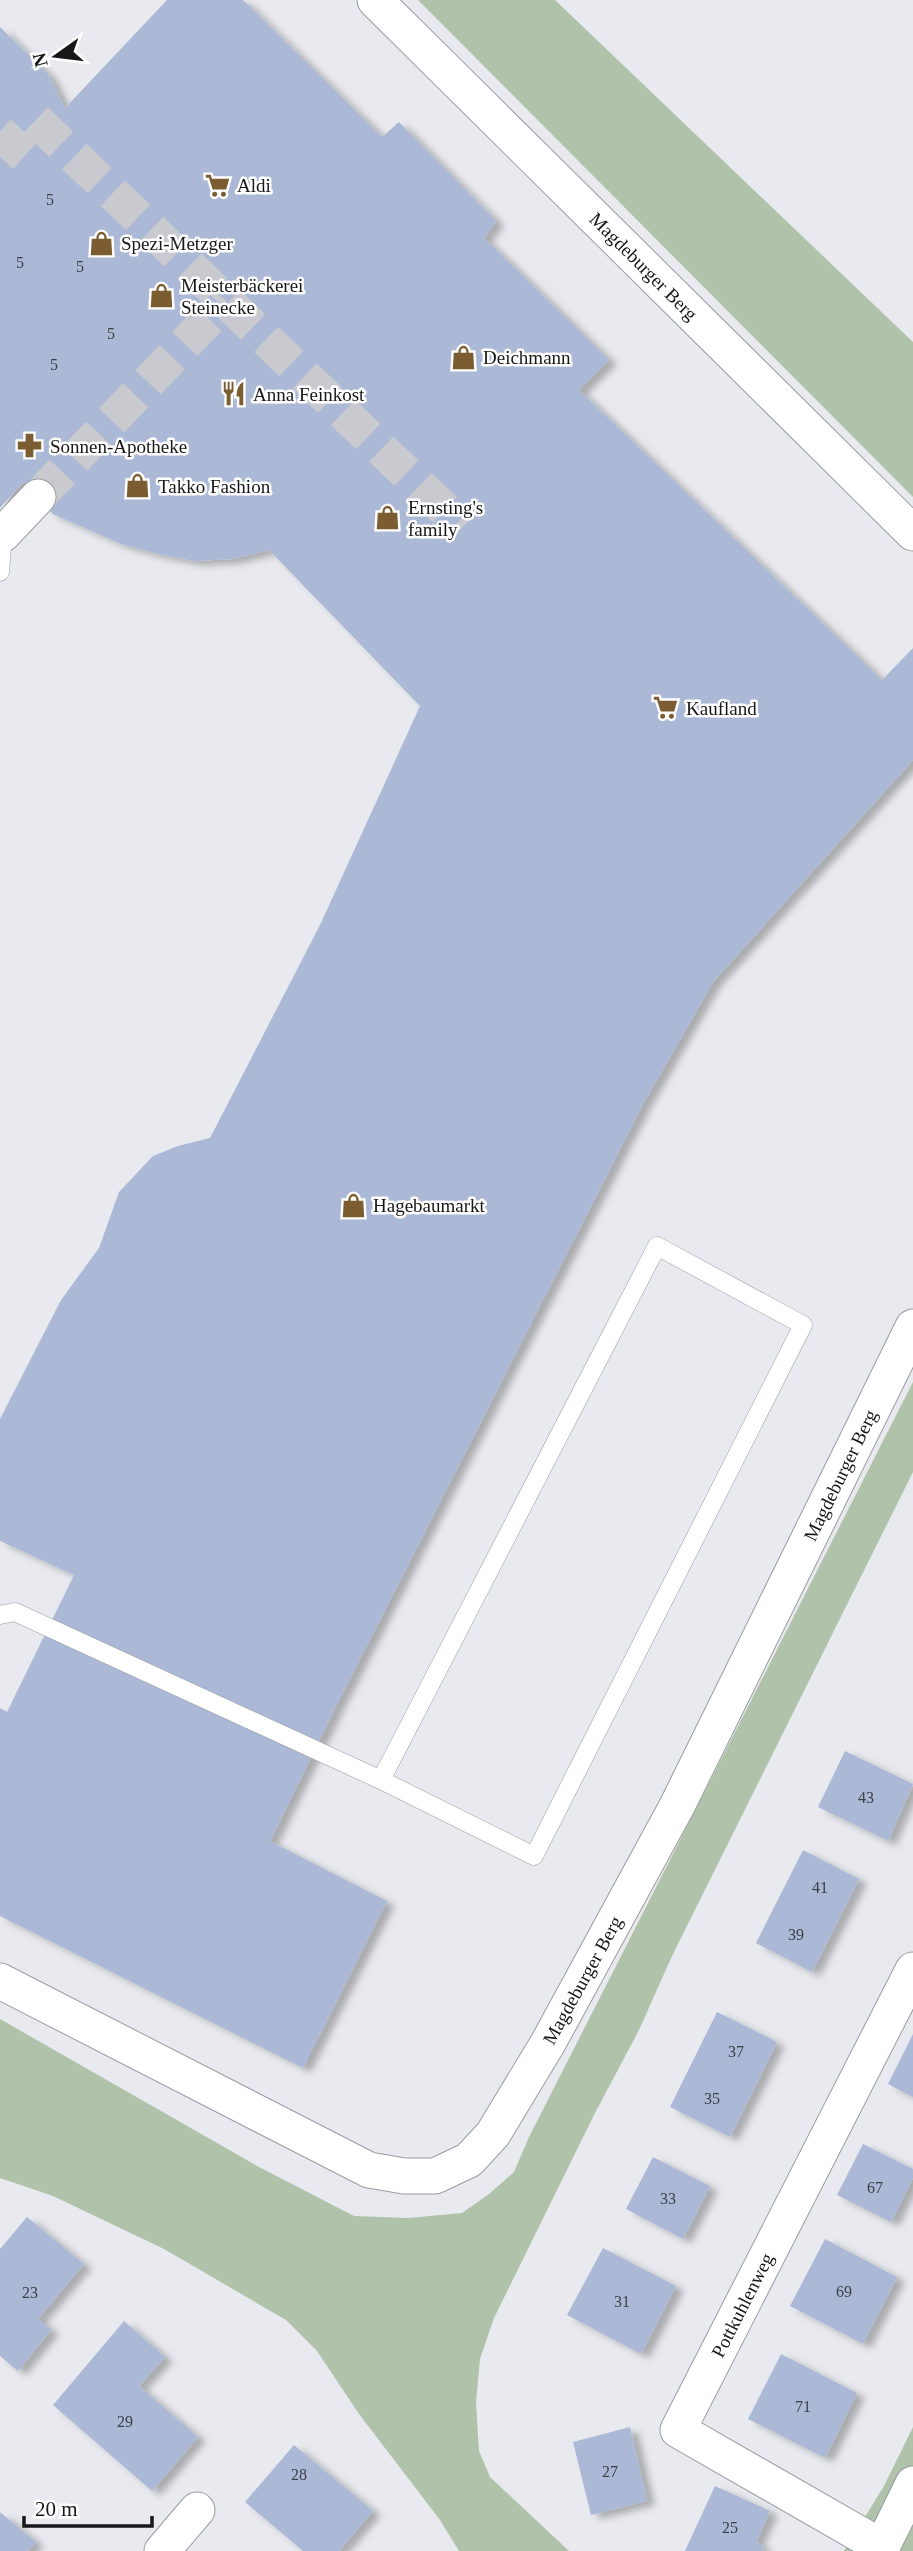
<svg xmlns="http://www.w3.org/2000/svg" width="913" height="2551" font-family="Georgia,serif">
<defs>
<filter id="shadow"><feDropShadow dx="8" dy="4.5" stdDeviation="3.5" flood-color="#0004"/></filter>
</defs>
<rect width="100%" height="100%" fill="#e8eaef"/>
<g fill="#b0c2aa">
<path d="M 418,0 L 555,0 L 913,342 L 913,497 Z"/>
<path d="M 913,1382 L 913,1472 L 672,1956 L 639,2030 L 595,2113 L 494,2318 L 480,2359 L 476,2402 L 479,2451 L 490,2477 L 569,2551 L 459,2551 L 440,2520 L 359,2414 L 317,2351 L 286,2320 L 164,2249 L 53,2196 L 0,2178 L 0,2019 L 259,2167 L 354,2216 L 408,2218 L 462,2213 L 489,2194 L 514,2172 L 529,2137 Z"/>
<path d="M 913,2427 L 913,2551 L 844,2551 L 884,2486 Z"/>
</g>
<g fill="#abb9d6" filter="url(#shadow)">
<path d="M 167,0 L 243,0 L 382,137 L 399,122 L 496,221 L 484,238 L 609,360 L 579,390 L 882,680 L 913,648 L 913,760 L 713,982 L 643,1104 L 337,1704 L 270,1841 L 387,1901 L 303,2068 L 0,1916 L 0,1708 L 7,1712 L 74,1575 L 0,1541 L 0,1419 L 61,1300 L 99,1248 L 119,1192 L 153,1156 L 178,1146 L 210,1138 L 320,925 L 420,706 L 269,550 L 232,559 L 194,561 L 158,554 L 121,544 L 53,514 L 23,482 L 0,508 L 0,27 L 48,74 L 65,108 Z"/>
<path d="M 845,1751 L 913,1784 L 888,1841 L 818,1807 Z"/>
<path d="M 803,1850 L 859,1879 L 812,1972 L 756,1943 Z"/>
<path d="M 717,2012 L 777,2042 L 730,2137 L 670,2107 Z"/>
<path d="M 913,2034 L 913,2097 L 888,2084 Z"/>
<path d="M 863,2144 L 913,2169 L 913,2178 L 891,2222 L 837,2195 Z"/>
<path d="M 653,2157 L 710,2186 L 683,2239 L 626,2209 Z"/>
<path d="M 27,2217 L 84,2264 L 38,2319 L 51,2330 L 18,2371 L 0,2356 L 0,2249 Z"/>
<path d="M 825,2239 L 897,2277 L 863,2344 L 790,2306 Z"/>
<path d="M 603,2248 L 676,2286 L 641,2354 L 567,2315 Z"/>
<path d="M 124,2321 L 165,2357 L 139,2386 L 198,2437 L 152,2491 L 53,2405 Z"/>
<path d="M 781,2354 L 857,2393 L 825,2458 L 748,2419 Z"/>
<path d="M 630,2427 L 647,2501 L 591,2515 L 573,2442 Z"/>
<path d="M 294,2445 L 373,2511 L 339,2551 L 303,2551 L 245,2502 Z"/>
<path d="M 715,2486 L 770,2511 L 756,2542 L 764,2546 L 762,2551 L 685,2551 Z"/>
<path d="M 0,2512 L 36,2542 L 28,2551 L 0,2551 Z"/>
</g>
<g fill="none" stroke-linecap="round" stroke-linejoin="round">
<g stroke="#c9cacf" stroke-width="35" stroke-dasharray="35 18" stroke-linecap="butt">
<path d="M 0,157 L 35,119 L 463,527"/>
<path d="M 38,497 L 226,301"/>
</g>
<defs>
<g id="lane">
<path d="M 0,572 L 3,534"/>
<path d="M 0,1615 L 15,1612 L 381,1780 L 534,1856 L 803,1325 L 657,1246 L 381,1780"/>
</g>
<g id="street">
<path d="M 375,0 L 913,533"/>
<path d="M 3,534 L 38,497"/>
<path d="M 0,1981 L 369,2170 L 404,2176 L 435,2176 L 469,2160 L 493,2134 L 548,2043 L 677,1806 L 913,1327"/>
<path d="M 882,2547 L 913,2484"/>
<path d="M 162,2551 L 197,2510"/>
<path d="M 880,2551 L 882,2547 L 678,2430 L 913,1970"/>
</g>
</defs>
<use href="#lane" stroke="#9a9ca0" stroke-width="19"/>
<use href="#street" stroke="#9a9ca0" stroke-width="37"/>
<use href="#lane" stroke="#fff" stroke-width="18"/>
<use href="#street" stroke="#fff" stroke-width="35"/>
</g>
<defs>
<symbol id="supermarket-bare" viewBox="-9 -9 18 18"><path d="M-6-5.5h2.5l.6 2H6L4.5 2H-2.5L-4.4-4H-6ZM-1.5 3.2a1.3 1.3 0 1 0 .1 0ZM3 3.2a1.3 1.3 0 1 0 .1 0Z" fill="#7c5c31" stroke="#fff" stroke-width="2.5" paint-order="stroke"/></symbol>
<symbol id="shop-bare" viewBox="-9 -9 18 18"><path d="M-5-2.5h2.3a2.7 3.5 0 0 1 5.4 0H5L5.5 6h-11ZM-1.5-2.5h3a1.5 2.3 0 0 0-3 0Z" fill="#7c5c31" stroke="#fff" stroke-width="2.5" paint-order="stroke"/></symbol>
<symbol id="restaurant-bare" viewBox="-9 -9 18 18"><path d="M-5-6h1v4h1v-4h1v4h1v-4h1v5L-1.5 .5V6h-2V.5L-5-1ZM5-6V6H3V1.5H1.5Q1.5-4 5-6Z" fill="#7c5c31" stroke="#fff" stroke-width="2.5" paint-order="stroke"/></symbol>
<symbol id="pharmacy-bare" viewBox="-9 -9 18 18"><path d="M-2-6h4v4h4v4h-4v4h-4v-4h-4v-4h4Z" fill="#7c5c31" stroke="#fff" stroke-width="2.5" paint-order="stroke"/></symbol>
</defs>
<g fill-rule="evenodd">
<use href="#supermarket-bare" x="200" y="168" width="35" height="35"/>
<use href="#shop-bare" x="84" y="226" width="35" height="35"/>
<use href="#shop-bare" x="144" y="278" width="35" height="35"/>
<use href="#shop-bare" x="446" y="340" width="35" height="35"/>
<use href="#restaurant-bare" x="216" y="376" width="35" height="35"/>
<use href="#pharmacy-bare" x="12" y="428" width="35" height="35"/>
<use href="#shop-bare" x="120" y="468" width="35" height="35"/>
<use href="#shop-bare" x="370" y="500" width="35" height="35"/>
<use href="#supermarket-bare" x="648" y="690" width="35" height="35"/>
<use href="#shop-bare" x="336" y="1188" width="35" height="35"/>
</g>
<g text-anchor="middle" stroke-width="5" stroke-linejoin="round" paint-order="stroke">
<g font-size="16" fill="#3c4048">
<text x="50" y="205">5</text>
<text x="20" y="268">5</text>
<text x="80" y="272">5</text>
<text x="111" y="339">5</text>
<text x="54" y="370">5</text>
<text x="866" y="1803">43</text>
<text x="820" y="1893">41</text>
<text x="796" y="1940">39</text>
<text x="736" y="2057">37</text>
<text x="712" y="2104">35</text>
<text x="875" y="2193">67</text>
<text x="668" y="2204">33</text>
<text x="844" y="2297">69</text>
<text x="30" y="2298">23</text>
<text x="622" y="2307">31</text>
<text x="803" y="2412">71</text>
<text x="125" y="2427">29</text>
<text x="610" y="2477">27</text>
<text x="299" y="2480">28</text>
<text x="730" y="2533">25</text>
</g>
<g font-size="19" fill="#171719" stroke="#fff" text-anchor="start">
<text x="237" y="192">Aldi</text>
<text x="121" y="250">Spezi-Metzger</text>
<text x="181" y="292">Meisterbäckerei<tspan x="181" dy="22">Steinecke</tspan></text>
<text x="483" y="364">Deichmann</text>
<text x="253" y="401">Anna Feinkost</text>
<text x="50" y="453">Sonnen-Apotheke</text>
<text x="158" y="493">Takko Fashion</text>
<text x="408" y="514">Ernsting's<tspan x="408" dy="22">family</tspan></text>
<text x="686" y="715">Kaufland</text>
<text x="373" y="1212">Hagebaumarkt</text>
</g>
<g font-size="19" fill="#171719" stroke="#fff">
<text transform="translate(644 266) rotate(45)" y="7">Magdeburger Berg</text>
<text transform="translate(840 1475) rotate(-64)" y="7">Magdeburger Berg</text>
<text transform="translate(582 1980) rotate(-61)" y="7">Magdeburger Berg</text>
<text transform="translate(742 2305) rotate(-63)" y="7">Pottkuhlenweg</text>
</g>
</g>
<g transform="translate(56 56) rotate(256)" stroke="#ffffff" stroke-width="5" paint-order="stroke">
<path d="M0-5L12 26L0 18L-12 26Z" fill="#171719"/>
<text y="-10" font-size="19" font-weight="bold" text-anchor="middle" fill="#171719">N</text>
</g>
<path d="M24 2516v10h128v-10" fill="none" stroke="#171719" stroke-width="3.5"/>
<text x="35" y="2516" font-size="21" fill="#171719" stroke="#ffffff" stroke-width="5" paint-order="stroke">20 m</text>
</svg>
